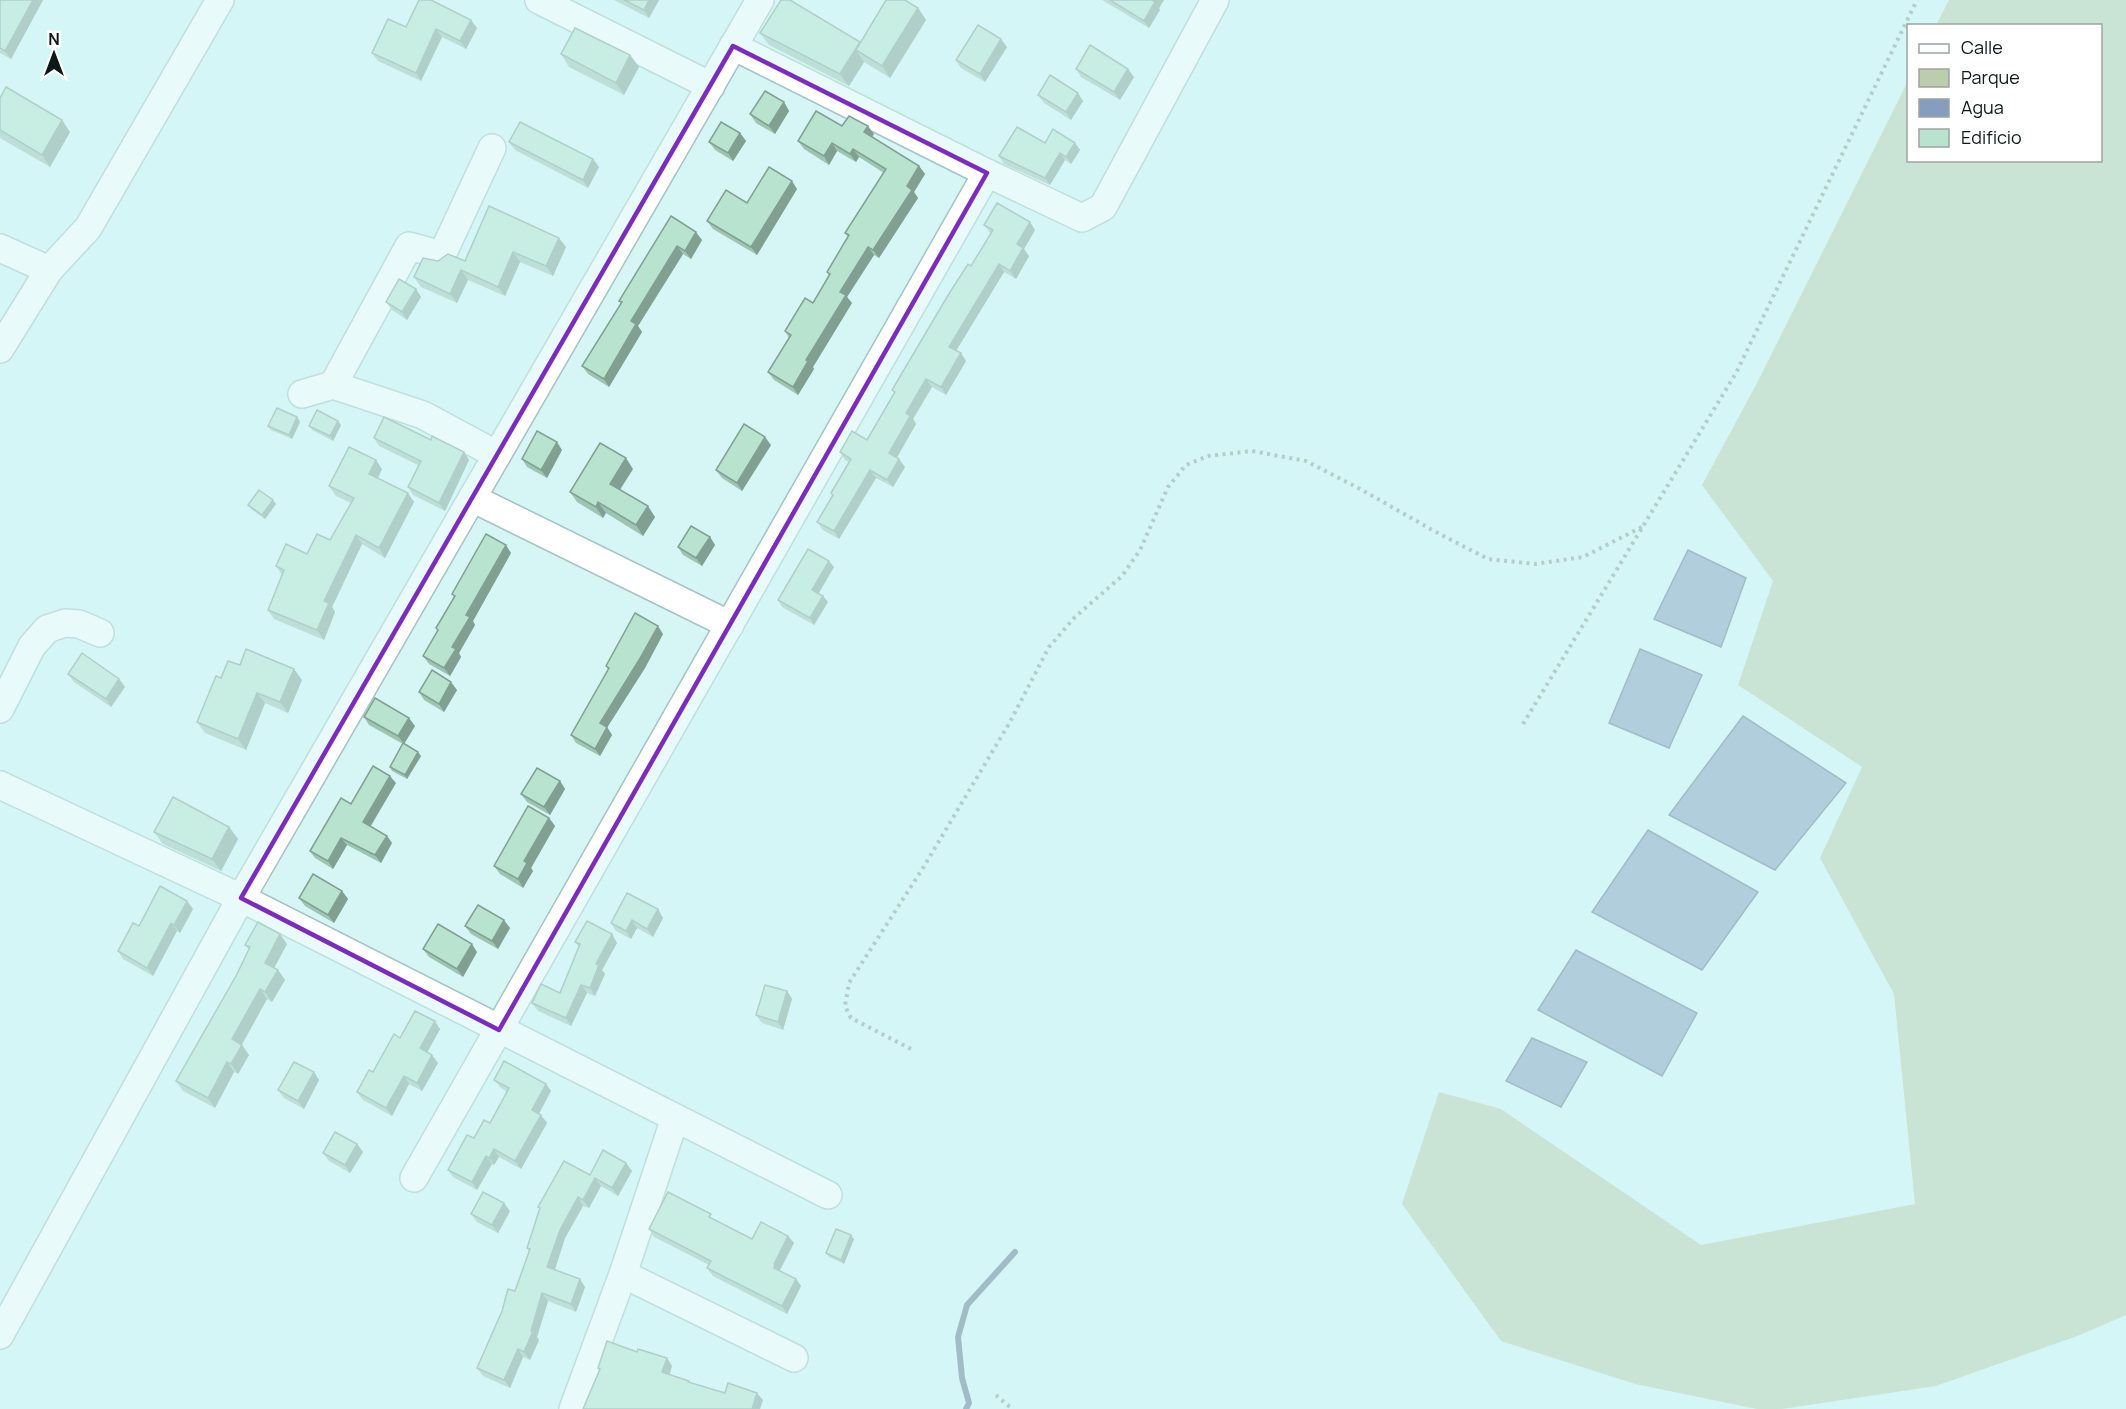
<svg xmlns="http://www.w3.org/2000/svg" width="2126" height="1409" font-family="Manrope,sans-serif">
<rect width="100%" height="100%" fill="#d6f6f5"/>
<path fill="#bacead" d="M 1949,0 L 2126,0 L 2126,1315 L 2080,1335 L 1936,1386 L 1782,1409 L 1757,1409 L 1635,1384 L 1501,1341 L 1402,1204 L 1439,1092 L 1501,1109 L 1701,1245 L 1915,1204 L 1894,994 L 1820,858 L 1862,767 L 1738,685 L 1773,581 L 1702,485 L 1757,383 L 1908,81 L 1908,160 L 2100,160 L 2100,26 L 1936,25 Z"/>
<g fill="#869ebe" stroke="#62768c" stroke-width="1.5">
<path d="M 1688,550 L 1746,578 L 1721,647 L 1654,619 Z"/>
<path d="M 1640,649 L 1702,675 L 1669,748 L 1609,723 Z"/>
<path d="M 1743,716 L 1846,783 L 1775,870 L 1669,815 Z"/>
<path d="M 1648,830 L 1758,892 L 1702,970 L 1592,912 Z"/>
<path d="M 1576,950 L 1697,1013 L 1662,1076 L 1538,1010 Z"/>
<path d="M 1532,1038 L 1587,1062 L 1561,1107 L 1506,1081 Z"/>
</g>
<g fill="none" stroke-linecap="round" stroke-linejoin="round">
<path stroke="#62768c" stroke-width="6" d="M 966,1409 L 969,1403 L 962,1378 L 958,1337 L 967,1305 L 1015,1252"/>
<defs>
<g id="minor">
<path d="M 539,0 L 711,86"/>
<path d="M 733,46 L 987,173 L 1082,218 L 1103,207 L 1215,0"/>
<path d="M 0,248 L 49,270"/>
<path d="M 0,349 L 49,270 L 88,228 L 220,0"/>
<path d="M 333,385 L 409,246 L 442,255 L 492,148"/>
<path d="M 302,394 L 333,385 L 423,415 L 497,455"/>
<path d="M 472,498 L 730,625"/>
<path d="M 0,709 L 32,646 L 47,629 L 65,623 L 79,624 L 100,633"/>
<path d="M 0,785 L 241,898 L 828,1195"/>
<path d="M 414,1178 L 987,173"/>
<path d="M 623,1274 L 794,1358"/>
<path d="M 0,1335 L 241,898 L 760,0"/>
<path d="M 573,1409 L 623,1274 L 675,1118"/>
</g>
</defs>
<use href="#minor" stroke="#a5c3c2" stroke-width="30"/>
<g stroke="#859d9c" stroke-width="4" stroke-dasharray="3 4.5" stroke-linecap="butt">
<path d="M 1523,724 L 1736,373 L 1917,0"/>
<path d="M 911,1049 L 851,1018 L 845,1006 L 849,983 L 923,868 L 1010,722 L 1049,647 L 1075,617 L 1122,576 L 1140,550 L 1168,487 L 1186,465 L 1208,456 L 1252,451 L 1306,461 L 1362,490 L 1434,531 L 1488,559 L 1535,564 L 1583,557 L 1644,526"/>
<path d="M 996,1395 L 1012,1409"/>
</g>
<use href="#minor" stroke="#fff" stroke-width="27"/>
</g>
<g fill="#9ec4b2">
<path d="M 0,0 L 43,0 L 11,59 L 0,53 Z"/>
<path d="M 614,0 L 659,0 L 649,18 Z"/>
<path d="M 1102,0 L 1164,0 L 1159,8 L 1160,10 L 1149,28 Z"/>
<path d="M 918,8 L 926,20 L 890,78 L 864,62 L 849,86 L 769,45 L 760,33 L 860,43 Z"/>
<path d="M 406,27 L 477,28 L 466,49 L 442,37 L 421,81 L 378,61 L 372,53 Z"/>
<path d="M 1007,47 L 985,82 L 961,68 L 956,60 Z"/>
<path d="M 561,54 L 630,55 L 639,67 L 624,95 L 569,67 Z"/>
<path d="M 1076,69 L 1134,77 L 1120,100 L 1081,77 Z"/>
<path d="M 1038,95 L 1083,101 L 1071,120 L 1044,103 Z"/>
<path d="M 0,98 L 70,132 L 50,167 L 0,138 Z"/>
<path d="M 784,102 L 789,111 L 775,134 L 756,123 L 750,114 Z"/>
<path d="M 842,126 L 874,134 L 872,137 L 919,166 L 925,174 L 914,192 L 918,198 L 879,258 L 874,255 L 847,297 L 852,303 L 813,367 L 814,369 L 798,395 L 774,380 L 768,372 L 789,338 L 785,331 L 813,303 L 829,276 L 827,272 L 848,237 L 845,233 L 884,173 L 859,157 L 856,162 L 837,151 L 829,165 L 804,149 L 798,141 Z"/>
<path d="M 740,133 L 746,141 L 733,161 L 715,150 L 709,142 Z"/>
<path d="M 509,142 L 599,167 L 588,188 L 515,150 Z"/>
<path d="M 1045,143 L 1075,143 L 1080,150 L 1071,164 L 1065,160 L 1050,185 L 1004,164 L 999,156 Z"/>
<path d="M 797,189 L 757,255 L 713,229 L 707,221 L 747,203 Z"/>
<path d="M 489,206 L 566,247 L 553,276 L 520,262 L 505,296 L 468,280 L 457,303 L 421,287 L 414,277 L 438,261 L 465,261 Z"/>
<path d="M 671,216 L 702,240 L 691,259 L 683,254 L 638,326 L 642,332 L 609,387 L 588,374 L 582,366 L 621,304 L 619,301 Z"/>
<path d="M 984,225 L 1035,230 L 1024,249 L 1029,256 L 1016,279 L 1004,272 L 956,351 L 966,361 L 946,395 L 932,387 L 913,419 L 916,424 L 897,457 L 905,467 L 893,487 L 876,478 L 839,539 L 823,530 L 817,522 L 833,496 L 831,493 L 849,462 L 845,460 L 840,452 L 867,440 L 894,393 L 892,390 L 971,266 L 991,234 Z"/>
<path d="M 416,289 L 421,297 L 407,320 L 392,310 L 386,302 Z"/>
<path d="M 297,417 L 300,422 L 292,439 L 271,430 L 268,426 Z"/>
<path d="M 341,425 L 333,441 L 312,430 L 309,426 Z"/>
<path d="M 374,438 L 469,460 L 445,511 L 413,495 L 408,487 L 418,465 L 379,446 Z"/>
<path d="M 771,445 L 742,491 L 722,478 L 716,470 Z"/>
<path d="M 562,450 L 547,478 L 527,467 L 522,459 Z"/>
<path d="M 382,469 L 378,478 L 414,502 L 385,558 L 362,544 L 332,607 L 335,612 L 324,640 L 274,619 L 268,610 L 282,575 L 276,566 L 307,554 L 330,540 L 351,503 L 336,496 L 329,486 Z"/>
<path d="M 633,469 L 620,490 L 655,517 L 643,536 L 606,513 L 603,518 L 577,502 L 570,492 Z"/>
<path d="M 273,500 L 276,504 L 265,519 L 251,509 L 248,505 Z"/>
<path d="M 710,537 L 715,545 L 702,566 L 683,555 L 678,547 Z"/>
<path d="M 511,553 L 473,621 L 475,625 L 459,653 L 461,657 L 450,676 L 429,664 L 423,656 L 438,631 L 436,628 L 454,597 L 452,594 Z"/>
<path d="M 834,567 L 819,593 L 828,602 L 814,625 L 782,607 L 778,600 Z"/>
<path d="M 663,634 L 645,668 L 607,727 L 612,735 L 600,756 L 576,743 L 571,735 L 608,670 L 606,666 Z"/>
<path d="M 240,665 L 302,680 L 288,713 L 265,703 L 246,750 L 205,733 L 197,722 L 221,678 Z"/>
<path d="M 68,674 L 119,679 L 125,687 L 111,707 L 74,682 Z"/>
<path d="M 457,690 L 444,712 L 424,700 L 419,692 Z"/>
<path d="M 364,717 L 415,726 L 404,744 L 421,756 L 407,779 L 392,771 L 390,767 L 403,744 L 369,725 Z"/>
<path d="M 560,781 L 565,789 L 550,815 L 527,802 L 521,794 Z"/>
<path d="M 396,783 L 370,826 L 387,836 L 392,843 L 381,863 L 347,845 L 333,869 L 315,858 L 310,851 L 351,804 Z"/>
<path d="M 549,818 L 555,826 L 531,868 L 533,871 L 523,888 L 500,874 L 494,866 Z"/>
<path d="M 229,827 L 238,839 L 221,871 L 163,844 L 154,832 Z"/>
<path d="M 342,891 L 348,899 L 334,923 L 305,906 L 299,898 Z"/>
<path d="M 193,909 L 180,933 L 177,931 L 153,976 L 123,959 L 118,951 L 139,926 Z"/>
<path d="M 663,918 L 653,937 L 637,928 L 631,939 L 616,931 L 611,923 Z"/>
<path d="M 465,926 L 510,928 L 498,949 L 471,934 Z"/>
<path d="M 575,942 L 617,943 L 602,970 L 605,974 L 595,996 L 587,993 L 571,1026 L 538,1011 L 532,1003 L 560,993 L 579,947 Z"/>
<path d="M 287,944 L 274,968 L 278,970 L 285,980 L 272,1002 L 267,999 L 242,1045 L 249,1055 L 238,1074 L 234,1072 L 215,1108 L 183,1091 L 176,1081 L 236,976 L 249,950 L 245,945 Z"/>
<path d="M 423,949 L 477,952 L 463,977 L 429,957 Z"/>
<path d="M 787,991 L 792,999 L 783,1030 L 762,1023 L 756,1015 Z"/>
<path d="M 440,1029 L 427,1053 L 438,1063 L 422,1091 L 409,1084 L 392,1116 L 363,1100 L 357,1092 L 400,1038 Z"/>
<path d="M 314,1072 L 319,1080 L 304,1109 L 284,1098 L 278,1090 Z"/>
<path d="M 494,1080 L 546,1084 L 551,1091 L 539,1114 L 541,1115 L 547,1123 L 521,1169 L 499,1157 L 494,1165 L 492,1164 L 477,1190 L 453,1177 L 448,1170 L 490,1123 L 507,1092 L 500,1087 Z"/>
<path d="M 357,1144 L 363,1152 L 350,1173 L 329,1161 L 323,1153 Z"/>
<path d="M 626,1163 L 632,1171 L 618,1196 L 601,1186 L 589,1208 L 583,1206 L 565,1238 L 555,1270 L 585,1287 L 576,1312 L 548,1301 L 537,1337 L 539,1340 L 530,1360 L 523,1357 L 510,1388 L 483,1376 L 477,1368 L 515,1291 L 529,1252 L 527,1248 L 540,1209 L 538,1207 L 590,1175 Z"/>
<path d="M 510,1211 L 498,1233 L 477,1222 L 471,1214 Z"/>
<path d="M 716,1221 L 752,1239 L 788,1236 L 794,1243 L 780,1271 L 796,1279 L 801,1286 L 787,1314 L 713,1276 L 707,1268 L 709,1265 L 654,1237 L 649,1229 Z"/>
<path d="M 854,1239 L 844,1264 L 829,1257 L 826,1253 Z"/>
</g>
<g fill="#81a091">
<path d="M 33,0 L 43,0 L 11,59 L 5,51 Z"/>
<path d="M 649,0 L 659,0 L 649,18 L 644,10 Z"/>
<path d="M 1153,0 L 1164,0 L 1159,8 L 1160,10 L 1149,28 L 1144,21 Z"/>
<path d="M 918,8 L 926,20 L 890,78 L 882,66 Z"/>
<path d="M 471,20 L 477,28 L 466,49 L 460,41 Z"/>
<path d="M 436,29 L 442,37 L 421,81 L 416,73 Z"/>
<path d="M 1001,39 L 1007,47 L 985,82 L 980,74 Z"/>
<path d="M 860,42 L 856,50 L 864,62 L 849,86 L 840,74 Z"/>
<path d="M 630,55 L 639,67 L 624,95 L 616,83 Z"/>
<path d="M 1128,69 L 1134,77 L 1120,100 L 1114,92 Z"/>
<path d="M 1078,93 L 1083,101 L 1071,120 L 1066,112 Z"/>
<path d="M 784,102 L 789,111 L 775,134 L 769,126 Z"/>
<path d="M 62,120 L 70,132 L 50,167 L 42,155 Z"/>
<path d="M 868,126 L 874,134 L 870,140 L 864,132 Z"/>
<path d="M 740,133 L 746,141 L 733,161 L 728,153 Z"/>
<path d="M 832,143 L 837,151 L 829,165 L 824,156 Z"/>
<path d="M 1075,143 L 1080,150 L 1071,164 L 1066,157 Z"/>
<path d="M 853,149 L 859,157 L 856,162 L 850,154 Z"/>
<path d="M 1060,153 L 1065,160 L 1050,185 L 1045,178 Z"/>
<path d="M 593,159 L 599,167 L 588,188 L 583,180 Z"/>
<path d="M 919,166 L 925,174 L 914,192 L 918,198 L 879,258 L 873,250 L 907,186 Z"/>
<path d="M 792,181 L 797,189 L 757,255 L 751,247 Z"/>
<path d="M 1030,222 L 1035,230 L 1024,249 L 1029,256 L 1016,279 L 1010,271 L 1017,244 Z"/>
<path d="M 696,232 L 702,240 L 691,259 L 685,251 Z"/>
<path d="M 559,238 L 566,247 L 553,276 L 546,266 Z"/>
<path d="M 677,246 L 683,254 L 638,326 L 642,332 L 609,387 L 604,379 L 631,321 Z"/>
<path d="M 868,247 L 874,255 L 847,297 L 852,303 L 813,367 L 814,369 L 798,395 L 793,387 L 840,292 Z"/>
<path d="M 513,252 L 520,262 L 505,296 L 498,287 Z"/>
<path d="M 999,264 L 1004,272 L 954,354 L 949,347 Z"/>
<path d="M 461,270 L 468,280 L 457,303 L 450,294 Z"/>
<path d="M 416,289 L 421,297 L 407,320 L 402,312 Z"/>
<path d="M 961,353 L 966,361 L 946,395 L 941,387 Z"/>
<path d="M 926,379 L 932,387 L 913,419 L 916,424 L 895,461 L 889,453 L 906,413 Z"/>
<path d="M 297,417 L 300,422 L 292,439 L 289,435 Z"/>
<path d="M 338,421 L 341,425 L 333,441 L 330,436 Z"/>
<path d="M 765,437 L 771,445 L 742,491 L 737,483 Z"/>
<path d="M 557,442 L 562,450 L 547,478 L 541,470 Z"/>
<path d="M 464,452 L 469,460 L 445,511 L 439,503 Z"/>
<path d="M 626,458 L 633,469 L 617,494 L 610,484 Z"/>
<path d="M 899,459 L 905,467 L 893,487 L 887,480 Z"/>
<path d="M 376,460 L 382,469 L 375,484 L 369,474 Z"/>
<path d="M 870,470 L 876,478 L 839,539 L 834,531 Z"/>
<path d="M 408,493 L 414,502 L 385,558 L 379,548 Z"/>
<path d="M 273,500 L 276,504 L 265,519 L 262,515 Z"/>
<path d="M 598,502 L 606,513 L 603,518 L 596,507 Z"/>
<path d="M 648,506 L 655,517 L 643,536 L 636,525 Z"/>
<path d="M 356,535 L 362,544 L 332,607 L 335,612 L 324,640 L 317,630 L 324,601 Z"/>
<path d="M 710,537 L 715,545 L 702,566 L 696,558 Z"/>
<path d="M 506,545 L 511,553 L 473,621 L 475,625 L 459,653 L 461,657 L 450,676 L 444,668 L 452,647 L 466,615 Z"/>
<path d="M 829,561 L 834,567 L 817,596 L 812,590 Z"/>
<path d="M 823,596 L 828,602 L 814,625 L 810,618 Z"/>
<path d="M 658,626 L 663,634 L 645,668 L 605,731 L 600,723 Z"/>
<path d="M 294,669 L 302,680 L 288,713 L 280,702 Z"/>
<path d="M 119,679 L 125,687 L 111,707 L 106,699 Z"/>
<path d="M 451,682 L 457,690 L 444,712 L 439,704 Z"/>
<path d="M 257,693 L 265,703 L 246,750 L 238,739 Z"/>
<path d="M 409,718 L 415,726 L 404,744 L 398,736 Z"/>
<path d="M 607,727 L 612,735 L 600,756 L 595,749 Z"/>
<path d="M 418,752 L 421,756 L 407,779 L 405,775 Z"/>
<path d="M 390,776 L 396,783 L 369,829 L 363,822 Z"/>
<path d="M 560,781 L 565,789 L 550,815 L 544,807 Z"/>
<path d="M 549,818 L 555,826 L 531,868 L 533,871 L 523,888 L 518,879 L 524,861 Z"/>
<path d="M 229,827 L 238,839 L 221,871 L 212,859 Z"/>
<path d="M 387,836 L 392,843 L 381,863 L 375,855 Z"/>
<path d="M 341,838 L 347,845 L 333,869 L 328,861 Z"/>
<path d="M 342,891 L 348,899 L 334,923 L 328,915 Z"/>
<path d="M 187,901 L 193,909 L 180,933 L 174,925 Z"/>
<path d="M 658,909 L 663,918 L 653,937 L 647,929 Z"/>
<path d="M 504,920 L 510,928 L 498,949 L 492,941 Z"/>
<path d="M 632,920 L 637,928 L 631,939 L 626,931 Z"/>
<path d="M 171,923 L 177,931 L 153,976 L 147,968 Z"/>
<path d="M 280,934 L 287,944 L 272,972 L 265,963 Z"/>
<path d="M 612,934 L 617,943 L 602,970 L 605,974 L 595,996 L 590,988 L 596,964 Z"/>
<path d="M 472,944 L 477,952 L 463,977 L 457,969 Z"/>
<path d="M 278,970 L 285,980 L 272,1002 L 265,992 Z"/>
<path d="M 581,985 L 587,993 L 571,1026 L 566,1018 Z"/>
<path d="M 260,989 L 267,999 L 239,1049 L 232,1039 Z"/>
<path d="M 787,991 L 792,999 L 783,1030 L 778,1022 Z"/>
<path d="M 435,1021 L 440,1029 L 425,1056 L 420,1048 Z"/>
<path d="M 242,1045 L 249,1055 L 238,1074 L 231,1064 Z"/>
<path d="M 432,1055 L 438,1063 L 422,1091 L 417,1083 Z"/>
<path d="M 227,1062 L 234,1072 L 215,1108 L 208,1098 Z"/>
<path d="M 314,1072 L 319,1080 L 304,1109 L 298,1101 Z"/>
<path d="M 404,1076 L 409,1084 L 392,1116 L 386,1108 Z"/>
<path d="M 546,1084 L 551,1091 L 537,1117 L 532,1110 Z"/>
<path d="M 541,1115 L 547,1123 L 521,1169 L 515,1161 Z"/>
<path d="M 357,1144 L 363,1152 L 350,1173 L 345,1165 Z"/>
<path d="M 494,1149 L 499,1157 L 494,1165 L 489,1158 Z"/>
<path d="M 486,1156 L 492,1164 L 477,1190 L 472,1182 Z"/>
<path d="M 626,1163 L 632,1171 L 618,1196 L 612,1188 Z"/>
<path d="M 595,1178 L 601,1186 L 589,1208 L 583,1200 Z"/>
<path d="M 578,1197 L 583,1206 L 565,1238 L 553,1275 L 547,1267 L 560,1230 Z"/>
<path d="M 504,1203 L 510,1211 L 498,1233 L 492,1225 Z"/>
<path d="M 851,1235 L 854,1239 L 844,1264 L 841,1260 Z"/>
<path d="M 788,1236 L 794,1243 L 779,1271 L 774,1268 L 774,1264 Z"/>
<path d="M 580,1279 L 585,1287 L 576,1312 L 571,1304 Z"/>
<path d="M 796,1279 L 801,1286 L 787,1314 L 782,1306 Z"/>
<path d="M 542,1293 L 548,1301 L 537,1337 L 539,1340 L 530,1360 L 524,1352 Z"/>
<path d="M 518,1349 L 523,1357 L 510,1388 L 504,1380 Z"/>
<path d="M 667,1358 L 672,1366 L 668,1380 L 662,1372 Z"/>
<path d="M 757,1393 L 763,1400 L 760,1409 L 752,1409 Z"/>
</g>
<g fill="#b8e4cf" stroke="#81a091" stroke-width="1.5">
<path d="M 0,0 L 33,0 L 5,51 L 0,48 Z"/>
<path d="M 419,0 L 431,0 L 471,20 L 460,41 L 436,29 L 416,73 L 372,53 L 388,19 L 406,27 Z"/>
<path d="M 624,0 L 649,0 L 644,10 Z"/>
<path d="M 781,0 L 790,0 L 860,42 L 840,74 L 760,33 Z"/>
<path d="M 886,0 L 905,0 L 918,8 L 882,66 L 856,50 Z"/>
<path d="M 1110,0 L 1153,0 L 1153,1 L 1155,2 L 1144,21 Z"/>
<path d="M 978,25 L 1001,39 L 980,74 L 956,60 Z"/>
<path d="M 575,28 L 630,55 L 616,83 L 561,54 Z"/>
<path d="M 1090,45 L 1128,69 L 1114,92 L 1076,69 Z"/>
<path d="M 1050,75 L 1078,93 L 1066,112 L 1038,95 Z"/>
<path d="M 6,87 L 62,120 L 42,155 L 0,130 L 0,98 Z"/>
<path d="M 765,91 L 784,102 L 769,126 L 750,114 Z"/>
<path d="M 816,111 L 842,126 L 849,116 L 868,126 L 864,132 L 919,166 L 907,186 L 912,190 L 873,250 L 868,247 L 840,292 L 846,295 L 806,360 L 808,361 L 793,387 L 768,372 L 791,335 L 785,331 L 805,298 L 813,303 L 830,274 L 827,272 L 849,235 L 845,233 L 886,169 L 853,149 L 850,154 L 832,143 L 824,156 L 798,141 Z"/>
<path d="M 520,122 L 593,159 L 583,180 L 509,142 Z"/>
<path d="M 721,122 L 740,133 L 728,153 L 709,142 Z"/>
<path d="M 1017,127 L 1045,143 L 1053,129 L 1075,143 L 1066,157 L 1060,153 L 1045,178 L 999,156 Z"/>
<path d="M 769,167 L 792,181 L 751,247 L 707,221 L 726,190 L 747,203 Z"/>
<path d="M 997,203 L 1030,222 L 1017,244 L 1023,248 L 1010,271 L 999,264 L 949,347 L 961,353 L 941,387 L 926,379 L 906,413 L 910,416 L 889,453 L 899,459 L 887,480 L 870,470 L 834,531 L 817,522 L 833,495 L 831,493 L 851,459 L 840,452 L 852,431 L 867,440 L 895,392 L 892,390 L 947,297 L 968,264 L 971,266 L 993,230 L 984,225 Z"/>
<path d="M 489,206 L 559,238 L 546,266 L 513,252 L 498,287 L 461,270 L 450,294 L 414,277 L 423,258 L 438,261 L 448,254 L 465,261 Z"/>
<path d="M 671,216 L 696,232 L 685,251 L 677,246 L 631,321 L 636,324 L 604,379 L 582,366 L 622,302 L 619,301 Z"/>
<path d="M 399,279 L 416,289 L 402,312 L 386,302 Z"/>
<path d="M 277,408 L 297,417 L 289,435 L 268,426 Z"/>
<path d="M 317,410 L 338,421 L 330,436 L 309,426 Z"/>
<path d="M 384,417 L 431,440 L 432,436 L 464,452 L 439,503 L 408,487 L 421,461 L 374,438 Z"/>
<path d="M 744,424 L 765,437 L 737,483 L 716,470 Z"/>
<path d="M 537,431 L 557,442 L 541,470 L 522,459 Z"/>
<path d="M 600,443 L 626,458 L 610,484 L 648,506 L 636,525 L 598,502 L 596,507 L 570,492 Z"/>
<path d="M 349,447 L 376,460 L 369,474 L 408,493 L 379,548 L 356,535 L 324,601 L 329,603 L 317,630 L 268,610 L 284,570 L 276,566 L 286,544 L 307,554 L 317,534 L 330,540 L 354,498 L 329,486 Z"/>
<path d="M 259,490 L 273,500 L 262,515 L 248,505 Z"/>
<path d="M 691,526 L 710,537 L 696,558 L 678,547 Z"/>
<path d="M 486,534 L 506,545 L 466,615 L 470,617 L 452,647 L 456,649 L 444,668 L 423,656 L 438,630 L 436,628 L 455,596 L 452,594 Z"/>
<path d="M 808,549 L 829,561 L 812,590 L 823,596 L 810,618 L 778,600 Z"/>
<path d="M 635,613 L 658,626 L 639,660 L 600,723 L 607,727 L 595,749 L 571,735 L 609,668 L 606,666 Z"/>
<path d="M 246,649 L 294,669 L 280,702 L 257,693 L 238,739 L 197,722 L 216,676 L 221,678 L 228,661 L 240,665 Z"/>
<path d="M 82,653 L 119,679 L 106,699 L 68,674 Z"/>
<path d="M 432,670 L 451,682 L 439,704 L 419,692 Z"/>
<path d="M 375,698 L 409,718 L 398,736 L 364,717 Z"/>
<path d="M 403,743 L 418,752 L 405,775 L 390,767 Z"/>
<path d="M 373,766 L 390,776 L 363,822 L 387,836 L 375,855 L 341,838 L 328,861 L 310,851 L 341,798 L 351,804 Z"/>
<path d="M 537,768 L 560,781 L 544,807 L 521,794 Z"/>
<path d="M 173,797 L 229,827 L 212,859 L 154,832 Z"/>
<path d="M 528,806 L 549,818 L 524,861 L 527,863 L 518,879 L 494,866 Z"/>
<path d="M 313,874 L 342,891 L 328,915 L 299,898 Z"/>
<path d="M 160,886 L 187,901 L 174,925 L 171,923 L 147,968 L 118,951 L 133,923 L 139,926 Z"/>
<path d="M 627,893 L 658,909 L 647,929 L 632,920 L 626,931 L 611,923 Z"/>
<path d="M 478,905 L 504,920 L 492,941 L 465,926 Z"/>
<path d="M 587,921 L 612,934 L 596,964 L 599,965 L 590,988 L 581,985 L 566,1018 L 532,1003 L 541,984 L 560,993 L 580,944 L 575,942 Z"/>
<path d="M 258,922 L 280,934 L 265,963 L 278,970 L 265,992 L 260,989 L 232,1039 L 242,1045 L 231,1064 L 227,1062 L 208,1098 L 176,1081 L 236,976 L 250,947 L 245,945 Z"/>
<path d="M 438,924 L 472,944 L 457,969 L 423,949 Z"/>
<path d="M 765,985 L 787,991 L 778,1022 L 756,1015 Z"/>
<path d="M 415,1011 L 435,1021 L 420,1048 L 432,1055 L 417,1083 L 404,1076 L 386,1108 L 357,1092 L 369,1070 L 373,1072 L 394,1034 L 400,1038 Z"/>
<path d="M 504,1061 L 546,1084 L 532,1110 L 541,1115 L 515,1161 L 494,1149 L 489,1158 L 486,1156 L 472,1182 L 448,1170 L 467,1135 L 474,1138 L 484,1120 L 490,1123 L 509,1088 L 494,1080 Z"/>
<path d="M 294,1062 L 314,1072 L 298,1101 L 278,1090 Z"/>
<path d="M 335,1132 L 357,1144 L 345,1165 L 323,1153 Z"/>
<path d="M 603,1150 L 626,1163 L 612,1188 L 595,1178 L 583,1200 L 578,1197 L 560,1230 L 547,1267 L 580,1279 L 571,1304 L 542,1293 L 531,1331 L 533,1331 L 524,1352 L 518,1349 L 504,1380 L 477,1368 L 502,1311 L 508,1289 L 515,1291 L 530,1249 L 527,1248 L 540,1208 L 538,1207 L 564,1161 L 590,1175 Z"/>
<path d="M 483,1192 L 504,1203 L 492,1225 L 471,1214 Z"/>
<path d="M 668,1192 L 711,1214 L 709,1217 L 752,1239 L 761,1222 L 788,1236 L 774,1264 L 775,1265 L 774,1268 L 796,1279 L 782,1306 L 707,1268 L 711,1261 L 649,1229 Z"/>
<path d="M 836,1229 L 851,1235 L 841,1260 L 826,1253 Z"/>
<path d="M 607,1341 L 637,1352 L 638,1349 L 667,1358 L 662,1372 L 689,1381 L 688,1382 L 725,1393 L 728,1383 L 757,1393 L 752,1409 L 583,1409 L 600,1369 L 598,1368 Z"/>
</g>
<path d="M0 0H2126V1409H0ZM 733,46 L 987,173 L 499,1030 L 241,898 Z" fill="#d6f6f5" fill-opacity=".55" fill-rule="evenodd"/>
<path fill="none" stroke="#7b2cbf" stroke-width="4.5" stroke-linejoin="round" d="M 733,46 L 987,173 L 499,1030 L 241,898 Z"/>
<rect x="1907" y="24" width="195" height="138" fill="#ffffff" stroke="#9ea3a3" stroke-width="1.5"/>
<rect x="1919" y="44" width="30" height="9" fill="#ffffff" stroke="#9ea3a3" stroke-width="1.5"/>
<text x="1961" y="54" font-size="18" fill="#0d1918">Calle</text>
<rect x="1919" y="69" width="30" height="18" fill="#bacead" stroke="#9ea3a3" stroke-width="1.5"/>
<text x="1961" y="84" font-size="18" fill="#0d1918">Parque</text>
<rect x="1919" y="99" width="30" height="18" fill="#869ebe" stroke="#9ea3a3" stroke-width="1.5"/>
<text x="1961" y="114" font-size="18" fill="#0d1918">Agua</text>
<rect x="1919" y="129" width="30" height="18" fill="#b8e4cf" stroke="#9ea3a3" stroke-width="1.5"/>
<text x="1961" y="144" font-size="18" fill="#0d1918">Edificio</text>
<g transform="translate(54 54)" stroke="#ffffff" stroke-width="4.5" paint-order="stroke">
<path d="M0-4.5L10 22L0 15L-10 22Z" fill="#0d1918"/>
<text y="-9" font-size="16" font-weight="bold" text-anchor="middle" fill="#0d1918">N</text>
</g>
</svg>
